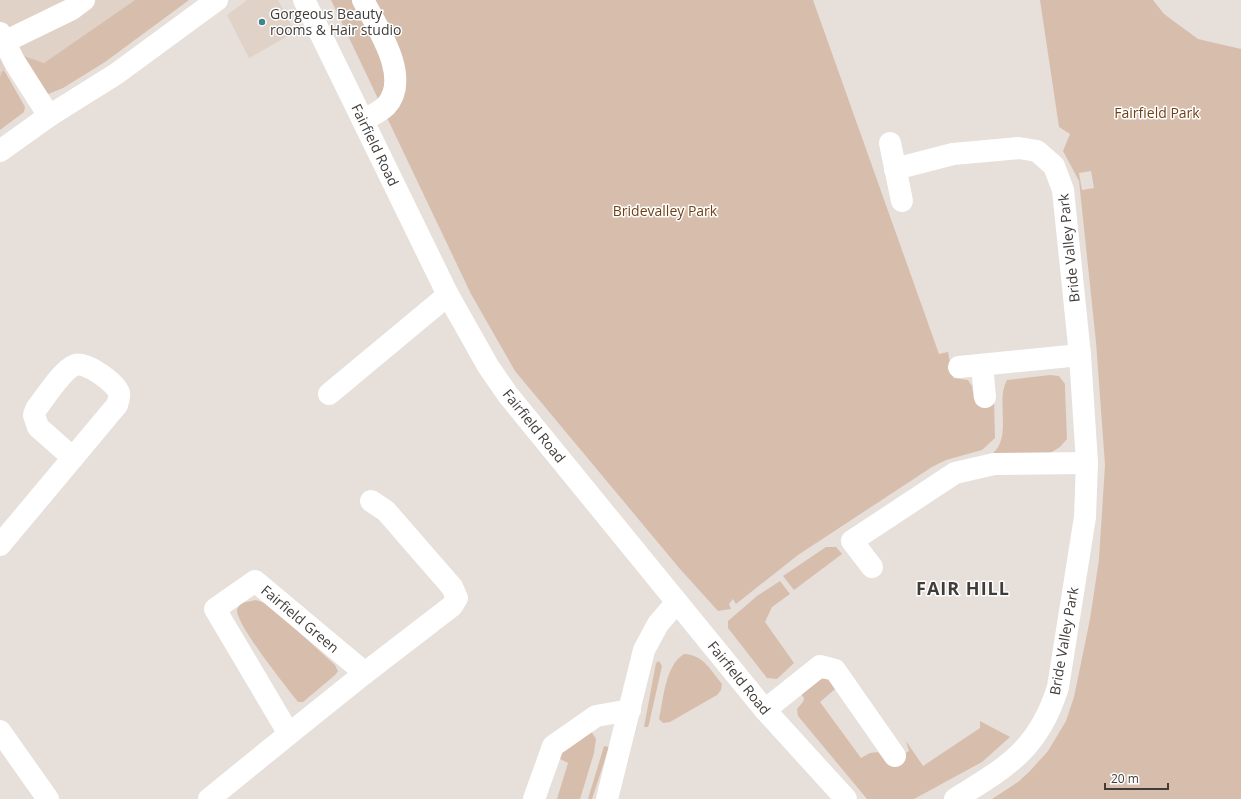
<svg xmlns="http://www.w3.org/2000/svg" width="1241" height="799" font-family="'Open Sans',sans-serif">
<rect width="100%" height="100%" fill="#e7dfda"/>
<g fill="#e1d2c8">
<path d="M 0,0 L 135,0 L 44,63 L 24,56 L 1,73 L 0,76 Z"/>
<path d="M 247,0 L 278,0 L 295,32 L 249,58 L 227,15 Z"/>
</g>
<g fill="#d7beac" fill-rule="evenodd">
<path d="M 135,0 L 189,0 L 105,62 L 63,88 L 46,95 L 24,56 L 44,63 Z"/>
<path d="M 331,0 L 813,0 L 939,354 L 948,352 L 953,378 L 968,380 L 972,386 L 974,399 L 994,398 L 995,438 L 982,450 L 946,460 L 932,467 L 798,555 L 736,604 L 733,599 L 729,604 L 731,609 L 718,611 L 680,569 L 515,371 L 471,294 Z"/>
<path d="M 1040,0 L 1153,0 L 1164,14 L 1198,39 L 1241,49 L 1241,799 L 992,799 L 1018,782 L 1029,772 L 1048,751 L 1066,721 L 1074,697 L 1090,619 L 1099,559 L 1105,465 L 1096,342 L 1079,181 L 1063,151 L 1070,134 L 1059,127 ZM 1091,171 L 1094,188 L 1082,190 L 1079,173 Z"/>
<path d="M 4,70 L 25,107 L 24,112 L 0,130 L 0,77 L 1,73 Z"/>
<path d="M 1050,375 L 1059,376 L 1065,384 L 1065,388 L 1067,439 L 1060,447 L 1050,453 L 992,454 C 1013,437 995,402 1007,380 Z"/>
<path d="M 826,547 L 836,547 L 842,554 L 794,590 L 783,576 Z"/>
<path d="M 780,581 L 790,594 L 772,607 L 765,622 L 794,663 L 777,679 L 767,678 L 728,628 L 728,621 L 757,596 Z"/>
<path d="M 256,600 L 268,604 L 335,665 L 338,671 L 335,675 L 303,702 L 298,702 C 287,688 238,627 237,611 C 237,608 240,605 241,603 Z"/>
<path d="M 684,654 C 704,655 710,670 722,684 L 721,690 L 717,695 L 670,722 L 663,723 L 659,719 C 664,697 665,666 684,654 Z"/>
<path d="M 659,661 L 662,666 L 649,724 L 648,727 L 644,727 L 656,663 Z"/>
<path d="M 829,678 L 834,684 L 835,689 L 820,702 L 861,758 L 870,753 L 878,752 L 887,764 L 909,751 L 906,741 L 923,766 L 980,728 L 980,721 L 1010,737 L 982,762 L 914,799 L 867,799 L 798,716 L 797,709 L 803,702 L 804,698 L 801,694 L 817,680 Z"/>
<path d="M 591,731 L 596,739 L 594,753 L 580,799 L 557,799 L 568,763 L 558,758 L 557,755 Z"/>
<path d="M 604,746 L 609,747 L 592,799 L 588,799 Z"/>
</g>
<g fill="none" stroke-linecap="round" stroke-linejoin="round">
<g stroke="#fff" stroke-width="22">
<path d="M 304,0 L 448,295 L 488,366 L 508,395 L 765,710 L 846,799"/>
<path d="M 0,33 L 14,61 L 49,116"/>
<path d="M 4,42 L 72,9 L 84,0"/>
<path d="M 363,120 C 371,116 380,112 386,106 C 412,78 377,27 363,0"/>
<path d="M 890,143 L 902,201"/>
<path d="M 0,151 L 49,116 L 116,74 L 217,0"/>
<path d="M 895,169 L 953,154 L 1019,148 L 1037,151 L 1054,166 L 1063,190 L 1080,355 L 1087,463 L 1085,517 L 1058,687 C 1039,749 1007,767 955,799"/>
<path d="M 982,365 L 985,397"/>
<path d="M 959,367 L 1080,355"/>
<path d="M 329,394 L 448,295"/>
<path d="M 0,545 L 117,405 C 118,402 120,397 119,393 C 116,383 86,361 75,365 C 62,370 45,398 36,409 L 34,415 L 38,427 L 73,458"/>
<path d="M 872,567 L 852,541 L 955,473 L 994,464 L 1087,463"/>
<path d="M 765,710 L 820,666 L 835,670 L 895,756"/>
<path d="M 0,731 L 48,799"/>
<path d="M 289,734 L 365,673"/>
<path d="M 209,799 L 289,734 L 215,609 L 255,581 L 365,673 L 452,606 L 457,598 L 452,587 L 386,511 L 371,501"/>
<path d="M 534,799 L 553,746 L 596,716 L 630,710"/>
<path d="M 607,799 L 644,650 L 658,624 L 677,602"/>
</g>
</g>
<circle fill="#3f858f" stroke="#fff" stroke-width="1.5" cx="262" cy="22" r="4"/>
<g text-anchor="middle" stroke-width="3" stroke-linejoin="round" paint-order="stroke">
<g font-size="14" fill="#403c3a" stroke="#fff" text-anchor="start">
<text x="270" y="19">Gorgeous Beauty<tspan x="270" dy="16">rooms &amp; Hair studio</tspan></text>
</g>
<g font-size="14" fill="#713f15" stroke="#fff">
<text x="1157" y="118">Fairfield Park</text>
<text x="665" y="216">Bridevalley Park</text>
</g>
<g font-size="14" fill="#403c3a" stroke="#fff">
<text transform="translate(375 145) rotate(64)" y="5">Fairfield Road</text>
<text transform="translate(1069 248) rotate(-96)" y="5">Bride Valley Park</text>
<text transform="translate(534 426) rotate(51)" y="5">Fairfield Road</text>
<text transform="translate(300 619) rotate(40)" y="5">Fairfield Green</text>
<text transform="translate(1064 641) rotate(-80)" y="5">Bride Valley Park</text>
<text transform="translate(739 678) rotate(51)" y="5">Fairfield Road</text>
</g>
<g font-size="18" font-weight="bold" letter-spacing="1" fill="#403c3a" stroke="#fff">
<text x="963" y="595">FAIR HILL</text>
</g>
</g>
<path d="M1105 783v6h63v-6" fill="none" stroke="#403c3a" stroke-width="2"/>
<text x="1111" y="783" font-size="12" fill="#403c3a" stroke="#ffffff" stroke-width="3" paint-order="stroke">20 m</text>
</svg>
